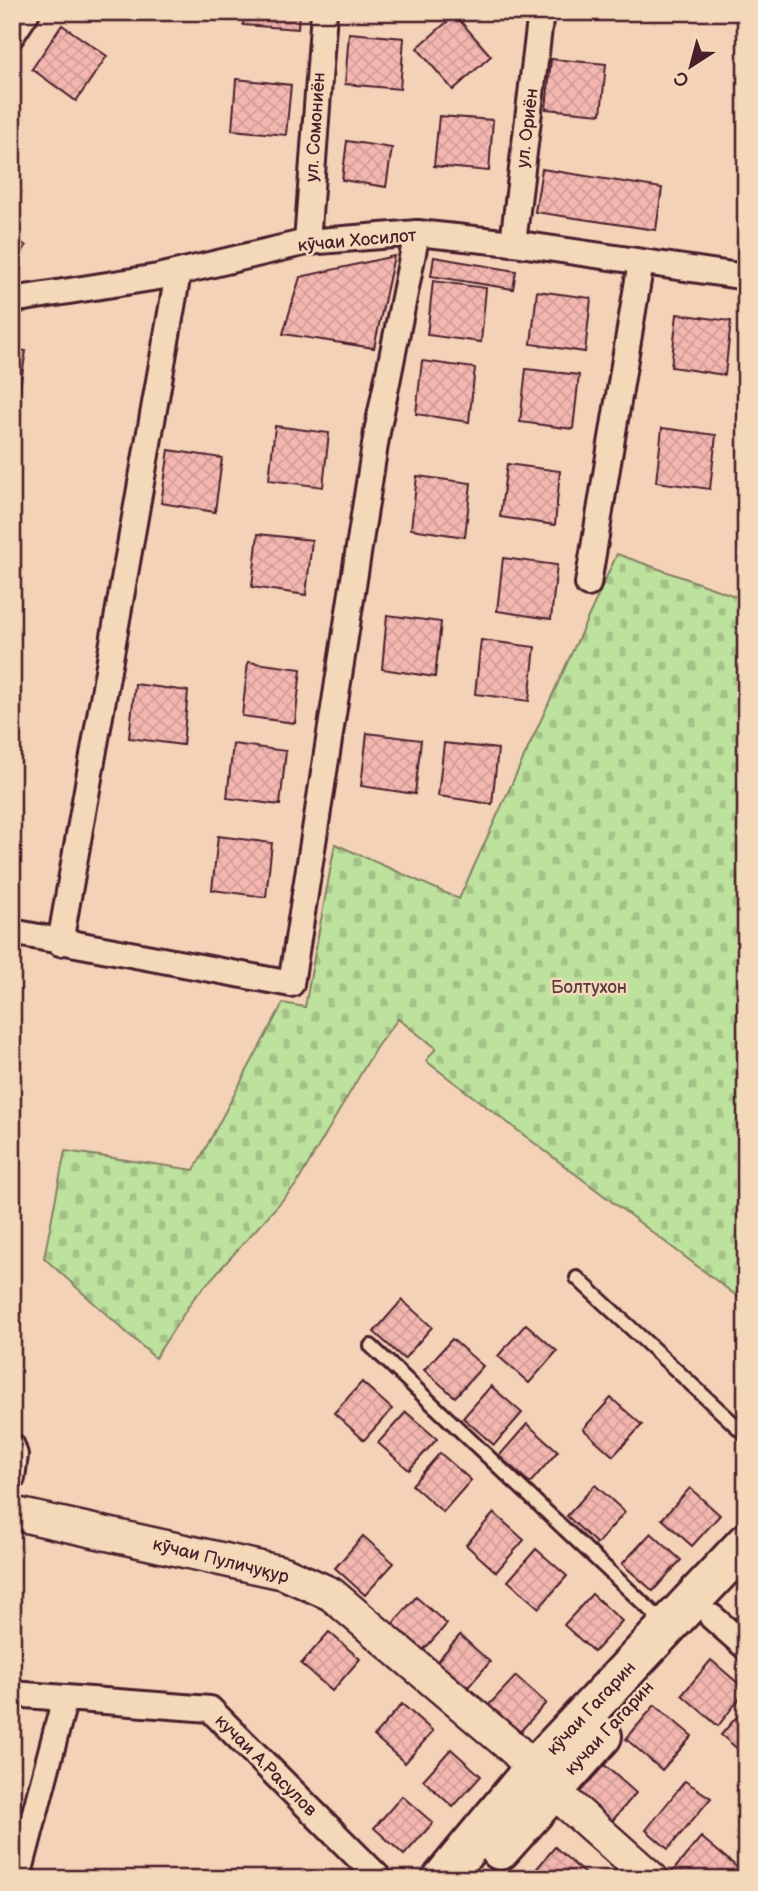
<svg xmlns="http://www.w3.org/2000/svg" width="758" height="1891" font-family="'Balsamiq Sans',sans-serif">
<defs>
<pattern id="cemetery-stones" width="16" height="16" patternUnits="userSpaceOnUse" patternTransform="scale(1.75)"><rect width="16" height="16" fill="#bde29d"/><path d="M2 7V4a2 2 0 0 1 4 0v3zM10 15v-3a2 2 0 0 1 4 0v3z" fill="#a4c187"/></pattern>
<pattern id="building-cross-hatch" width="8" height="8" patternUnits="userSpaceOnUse" patternTransform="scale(1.75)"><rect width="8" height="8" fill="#f3b7b0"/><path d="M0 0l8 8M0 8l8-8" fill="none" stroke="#d29d98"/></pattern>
</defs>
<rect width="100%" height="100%" fill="#f3d2b8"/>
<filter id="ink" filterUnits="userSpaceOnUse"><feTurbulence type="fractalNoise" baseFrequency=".0143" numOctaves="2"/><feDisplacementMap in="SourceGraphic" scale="14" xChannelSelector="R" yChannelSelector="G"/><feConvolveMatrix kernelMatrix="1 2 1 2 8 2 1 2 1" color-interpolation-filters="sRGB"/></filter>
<g filter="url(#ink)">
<path fill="url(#cemetery-stones)" stroke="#848064" stroke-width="2" d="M 617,554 L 746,600 L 746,1303 L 426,1061 L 436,1048 L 398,1019 L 377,1046 L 296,1185 L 194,1298 L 155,1358 L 44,1258 L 65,1151 L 194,1170 L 283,1003 L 305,1007 L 335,844 L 459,899 Z"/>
<g fill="url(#building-cross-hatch)" stroke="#4a1f2b" stroke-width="2">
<path d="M 244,12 L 299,12 L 298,29 L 243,25 Z"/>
<path d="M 455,15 L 491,56 L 453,90 L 417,48 Z"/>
<path d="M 62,25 L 107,56 L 76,101 L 32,69 Z"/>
<path d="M 349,33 L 404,38 L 400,89 L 345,84 Z"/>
<path d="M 551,59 L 606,64 L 601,114 L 546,109 Z"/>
<path d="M 236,79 L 291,85 L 286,135 L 232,130 Z"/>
<path d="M 439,116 L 493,120 L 489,171 L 434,166 Z"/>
<path d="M 347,141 L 392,148 L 386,187 L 342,180 Z"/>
<path d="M 542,169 L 662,188 L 656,230 L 535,212 Z"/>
<path d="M 12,236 L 26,246 L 12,266 Z"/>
<path d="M 394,256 L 374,348 L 283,334 L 300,277 Z"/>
<path d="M 434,257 L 516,271 L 513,289 L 431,276 Z"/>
<path d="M 433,281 L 486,288 L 481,342 L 427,335 Z"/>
<path d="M 537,291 L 591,298 L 585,352 L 531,344 Z"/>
<path d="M 677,314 L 731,321 L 725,375 L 671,367 Z"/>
<path d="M 12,349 L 26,351 L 17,405 L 12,404 Z"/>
<path d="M 422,361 L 475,368 L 469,422 L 416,414 Z"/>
<path d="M 526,369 L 579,375 L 573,429 L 520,422 Z"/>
<path d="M 275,426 L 329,433 L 323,487 L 269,480 Z"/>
<path d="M 662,428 L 716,435 L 710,489 L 656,482 Z"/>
<path d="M 169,450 L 222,458 L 215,512 L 161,503 Z"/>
<path d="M 507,464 L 560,471 L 555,525 L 500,517 Z"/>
<path d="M 417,476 L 471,483 L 465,537 L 411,529 Z"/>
<path d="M 258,534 L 312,540 L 306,595 L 252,587 Z"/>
<path d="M 503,558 L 557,565 L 551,619 L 497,611 Z"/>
<path d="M 387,615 L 441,622 L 435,677 L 382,669 Z"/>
<path d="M 481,640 L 535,647 L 529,701 L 475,694 Z"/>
<path d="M 248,662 L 301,669 L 295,723 L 242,716 Z"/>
<path d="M 135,684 L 188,691 L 183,745 L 129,738 Z"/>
<path d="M 367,733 L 421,740 L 415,794 L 361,786 Z"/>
<path d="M 444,743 L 498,749 L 492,804 L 438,796 Z"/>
<path d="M 233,744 L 286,751 L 280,805 L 227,798 Z"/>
<path d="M 218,836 L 272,843 L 266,897 L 212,890 Z"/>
<path d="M 402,1300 L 432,1327 L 404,1359 L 374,1332 Z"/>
<path d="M 526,1324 L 557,1351 L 529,1383 L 498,1356 Z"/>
<path d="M 452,1339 L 483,1366 L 455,1397 L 424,1370 Z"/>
<path d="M 362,1382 L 392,1409 L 364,1440 L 334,1413 Z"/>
<path d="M 491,1386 L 522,1413 L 494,1445 L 463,1418 Z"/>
<path d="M 611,1398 L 642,1425 L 613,1456 L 583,1429 Z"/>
<path d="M 406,1412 L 437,1439 L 409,1470 L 378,1443 Z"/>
<path d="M 527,1424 L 558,1451 L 530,1483 L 499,1456 Z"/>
<path d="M 440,1453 L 471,1480 L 443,1512 L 412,1485 Z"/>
<path d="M 595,1485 L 625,1512 L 597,1544 L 567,1516 Z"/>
<path d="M 690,1488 L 720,1515 L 692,1546 L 662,1519 Z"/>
<path d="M 494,1513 L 524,1540 L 496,1572 L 466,1545 Z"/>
<path d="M 651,1533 L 681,1560 L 653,1591 L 622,1564 Z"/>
<path d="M 363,1536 L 394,1563 L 365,1595 L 335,1568 Z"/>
<path d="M 536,1549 L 567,1576 L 539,1608 L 508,1581 Z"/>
<path d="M 592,1594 L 622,1621 L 594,1652 L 564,1625 Z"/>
<path d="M 416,1597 L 447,1624 L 419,1655 L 389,1628 Z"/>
<path d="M 746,1606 L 746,1632 L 733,1621 Z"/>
<path d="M 329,1632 L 360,1659 L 332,1691 L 301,1664 Z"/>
<path d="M 460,1635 L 490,1662 L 462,1694 L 432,1667 Z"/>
<path d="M 711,1660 L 746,1690 L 718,1726 L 682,1695 Z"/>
<path d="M 516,1676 L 546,1703 L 518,1734 L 487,1707 Z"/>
<path d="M 402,1704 L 433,1731 L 405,1763 L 374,1736 Z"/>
<path d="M 655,1705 L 692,1736 L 662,1770 L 626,1739 Z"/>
<path d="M 746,1706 L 746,1756 L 721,1735 Z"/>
<path d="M 451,1749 L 481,1776 L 453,1807 L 423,1780 Z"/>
<path d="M 600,1761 L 636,1793 L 607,1827 L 570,1795 Z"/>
<path d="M 685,1781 L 711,1798 L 668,1849 L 646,1830 Z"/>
<path d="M 402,1796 L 433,1823 L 404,1855 L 374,1828 Z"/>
<path d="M 701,1837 L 738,1868 L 729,1879 L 680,1879 L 672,1872 Z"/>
<path d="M 555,1847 L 585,1874 L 581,1879 L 528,1879 Z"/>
</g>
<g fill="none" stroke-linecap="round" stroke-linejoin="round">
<defs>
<g id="service">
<path d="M 577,1278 L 746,1435"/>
<path d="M 371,1346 L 665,1624"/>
</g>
<g id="minor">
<path d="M 12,35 L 27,12"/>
<path d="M 307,242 L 324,12"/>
<path d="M 513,243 L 541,12"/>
<path d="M 12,300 L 158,277 L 307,242 L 417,233 L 513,243 L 746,277"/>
<path d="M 588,584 L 641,262"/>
<path d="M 12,932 L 291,984 L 377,432 L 417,233"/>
<path d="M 60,943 L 178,273"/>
<path d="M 12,1446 L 15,1455 L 12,1478"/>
<path d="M 712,1617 L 746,1647"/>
<path d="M 12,1694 L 65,1698"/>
<path d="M 13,1879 L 20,1870 L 65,1698 L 210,1709 L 380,1879"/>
</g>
<path id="tertiary" d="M 12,1513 L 284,1573 L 331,1594 L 515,1750 L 552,1790 L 652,1879"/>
<g id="trunk">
<path d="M 500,1850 L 602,1736"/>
<path d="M 442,1879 L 533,1769 L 746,1543"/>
</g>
</defs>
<use href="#service" stroke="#4a1f2b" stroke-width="18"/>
<use href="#minor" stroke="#4a1f2b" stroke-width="30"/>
<use href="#tertiary" stroke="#4a1f2b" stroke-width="37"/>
<use href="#trunk" stroke="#4a1f2b" stroke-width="44"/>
<use href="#service" stroke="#f3d9ba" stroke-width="12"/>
<use href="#minor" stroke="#f3d9ba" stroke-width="24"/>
<use href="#tertiary" stroke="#f3d9ba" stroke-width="32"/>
<use href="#trunk" stroke="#f3d9ba" stroke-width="38"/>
</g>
</g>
<g text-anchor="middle" stroke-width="5" stroke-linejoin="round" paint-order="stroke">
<g font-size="18" fill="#4a1f2b" stroke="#f3d9ba">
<text transform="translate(315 127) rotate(-86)" y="6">ул. Сомониён</text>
<text transform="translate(527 128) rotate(-83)" y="6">ул. Ориён</text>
<text transform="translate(357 240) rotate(-5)" y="6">кӯчаи Хосилот</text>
<text transform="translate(221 1560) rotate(14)" y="6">кӯчаи Пуличуқур</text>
<text transform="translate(591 1708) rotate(-47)" y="6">кӯчаи Гагарин</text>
<text transform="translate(609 1728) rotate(-47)" y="6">кучаи Гагарин</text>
<text transform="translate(266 1765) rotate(45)" y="6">кучаи А.Расулов</text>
</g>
<g font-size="18" fill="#5b3c3c" stroke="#f3d9ba">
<text x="589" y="993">Болтухон</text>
</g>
</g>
<rect width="758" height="1891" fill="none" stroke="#f3d9ba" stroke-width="42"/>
<rect x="21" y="21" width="716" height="1849" fill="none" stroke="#4a1f2b" stroke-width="2.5" filter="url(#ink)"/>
<g transform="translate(691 66) rotate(216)" stroke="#f3d9ba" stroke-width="5" paint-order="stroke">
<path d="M0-5L12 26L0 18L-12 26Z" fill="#4a1f2b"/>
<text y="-10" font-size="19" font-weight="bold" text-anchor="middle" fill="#4a1f2b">С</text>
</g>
</svg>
